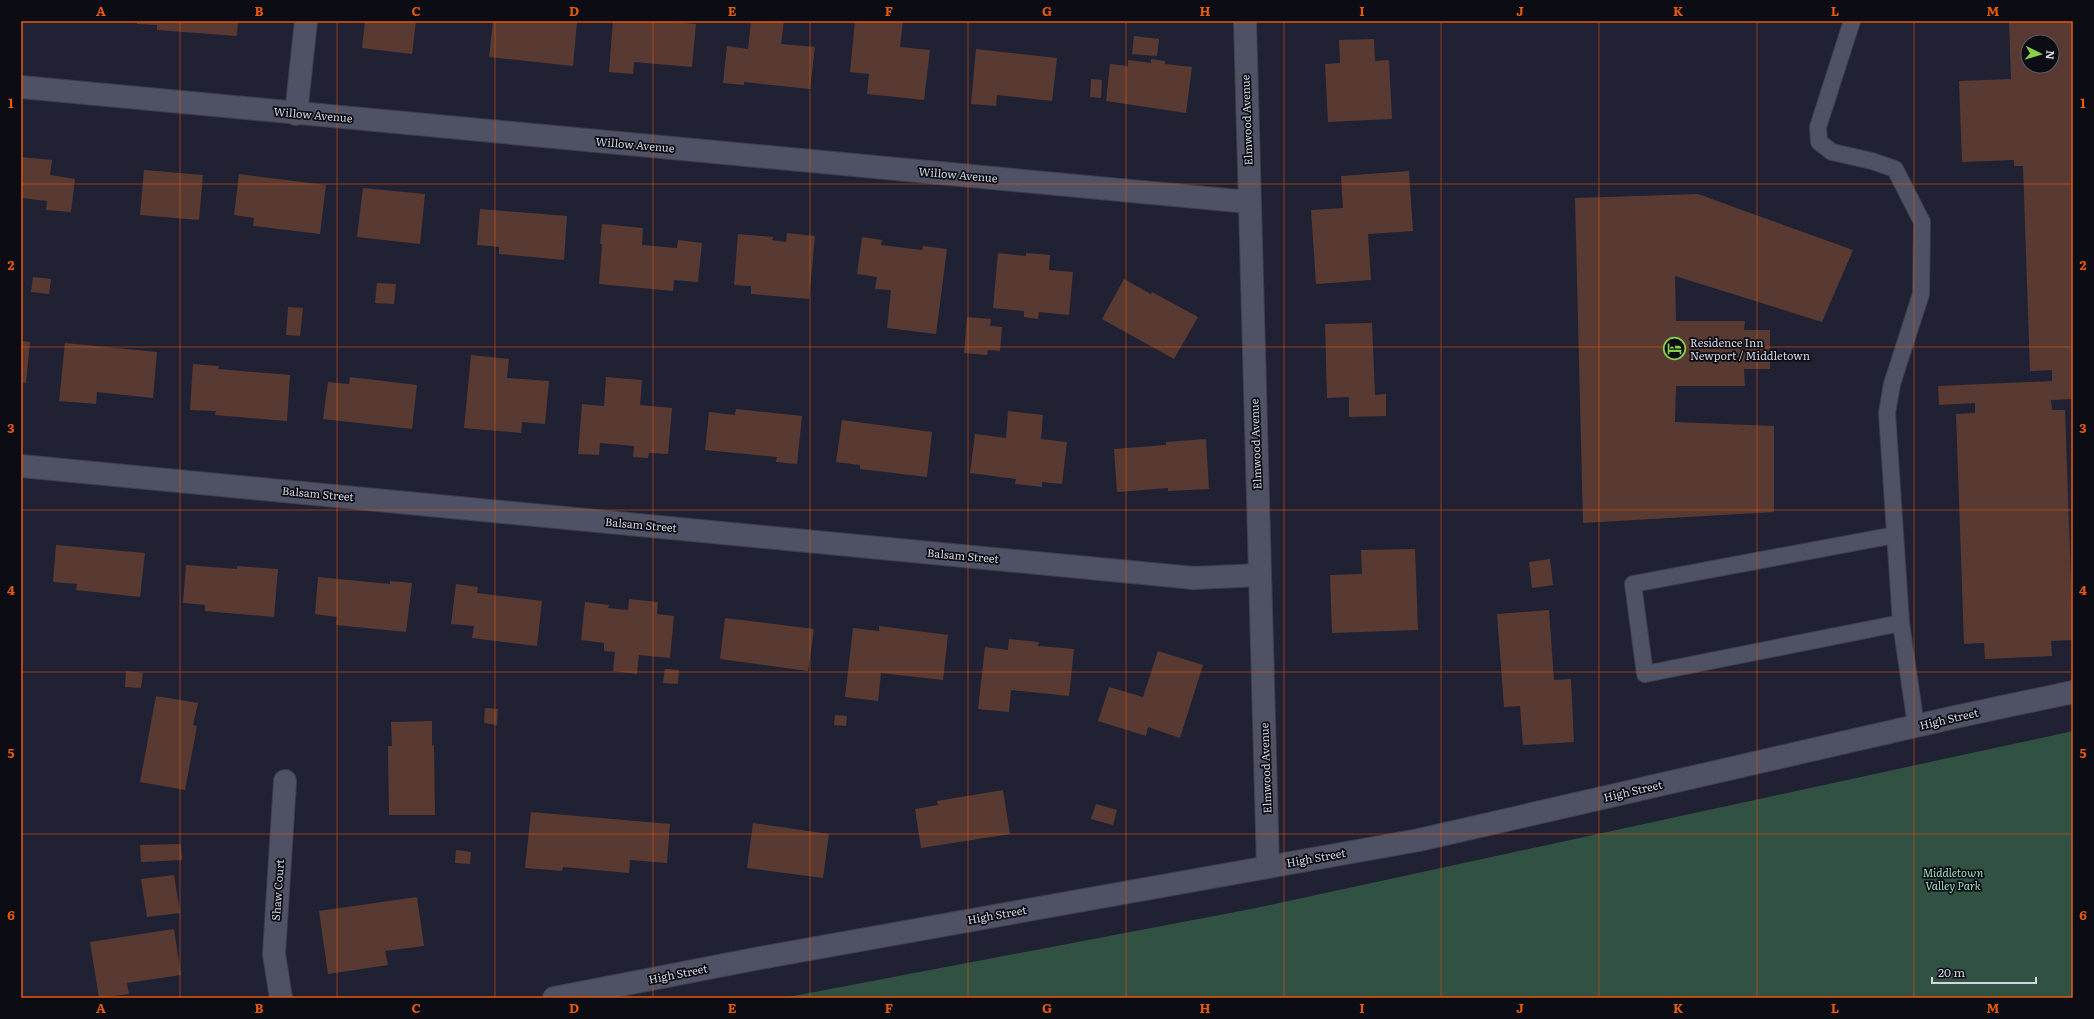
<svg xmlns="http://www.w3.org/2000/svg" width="2094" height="1019" font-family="Literata,serif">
<rect width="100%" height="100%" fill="#202233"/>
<path fill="#315142" d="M 2073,731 L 2073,998 L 783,998 L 1256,908 Z"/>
<g fill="#593a32" fill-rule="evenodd">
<path d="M 137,21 L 238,21 L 237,36 L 157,30 L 157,25 L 137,24 Z"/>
<path d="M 365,21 L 416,21 L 412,54 L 362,48 Z"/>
<path d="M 493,21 L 577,22 L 573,66 L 489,57 Z"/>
<path d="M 613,21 L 663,21 L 696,24 L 692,67 L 634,62 L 633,74 L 609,72 Z"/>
<path d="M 751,21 L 784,21 L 781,44 L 815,47 L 810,89 L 744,82 L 744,85 L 723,83 L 727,46 L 748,49 Z"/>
<path d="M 855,21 L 903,21 L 900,47 L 930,50 L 924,100 L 867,94 L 869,74 L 850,72 Z"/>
<path d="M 2009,21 L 2073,21 L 2073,399 L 2051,400 L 2052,410 L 2065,410 L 2073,640 L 2051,641 L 2052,656 L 1985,659 L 1984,643 L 1964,644 L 1956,414 L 1975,413 L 1975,403 L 1939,405 L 1938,386 L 2052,381 L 2052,370 L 2030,371 L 2023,166 L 2014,166 L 2014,160 L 1962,162 L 1959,81 L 2011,79 ZM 2028,42 L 2052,42 L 2052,66 L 2028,66 Z"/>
<path d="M 1134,36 L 1159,39 L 1157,56 L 1132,54 Z"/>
<path d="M 1374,39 L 1375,61 L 1389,60 L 1392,119 L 1328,122 L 1325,64 L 1340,63 L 1339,40 Z"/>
<path d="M 976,49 L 1057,58 L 1052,101 L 997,95 L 996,106 L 971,104 Z"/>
<path d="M 1151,59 L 1165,61 L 1165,64 L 1192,67 L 1186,113 L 1106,101 L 1110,64 L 1128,66 L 1128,60 L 1151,63 Z"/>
<path d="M 1091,79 L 1102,80 L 1101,98 L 1090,97 Z"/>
<path d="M 21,157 L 52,160 L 50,175 L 75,179 L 71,212 L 46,210 L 47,201 L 21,198 Z"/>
<path d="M 144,170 L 203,175 L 199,220 L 140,215 Z"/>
<path d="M 1409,171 L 1413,231 L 1368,234 L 1371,280 L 1316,284 L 1311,210 L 1343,208 L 1341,176 Z"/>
<path d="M 239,174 L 326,185 L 320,234 L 253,226 L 254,218 L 234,215 Z"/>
<path d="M 363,188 L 425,194 L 420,244 L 357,237 Z"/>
<path d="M 1698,194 L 1853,250 L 1822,322 L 1675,276 L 1676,321 L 1745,321 L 1744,330 L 1770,330 L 1770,369 L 1744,369 L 1745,386 L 1676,386 L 1675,422 L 1774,426 L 1774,512 L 1583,523 L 1575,198 Z"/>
<path d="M 480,209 L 567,216 L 564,260 L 499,254 L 499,247 L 477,245 Z"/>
<path d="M 602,224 L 643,228 L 642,245 L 677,248 L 678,240 L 702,243 L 698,282 L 674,280 L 673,291 L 599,284 L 602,244 L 600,244 Z"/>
<path d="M 787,233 L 815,236 L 809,299 L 751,294 L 751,286 L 734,285 L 738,234 L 773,237 L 772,240 L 786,242 Z"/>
<path d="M 862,237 L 882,240 L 881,245 L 922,250 L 923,246 L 947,249 L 936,334 L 887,328 L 891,290 L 875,289 L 877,277 L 857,274 Z"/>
<path d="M 998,253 L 1026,256 L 1026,253 L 1050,255 L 1049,270 L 1073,272 L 1069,315 L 1039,312 L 1038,319 L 1024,317 L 1024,311 L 993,308 Z"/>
<path d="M 33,277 L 51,279 L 49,294 L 31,292 Z"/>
<path d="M 1124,279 L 1151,294 L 1152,292 L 1198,317 L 1174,359 L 1102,319 Z"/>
<path d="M 377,283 L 396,284 L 394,304 L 375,303 Z"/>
<path d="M 288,307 L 303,308 L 300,336 L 286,335 Z"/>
<path d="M 967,317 L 991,319 L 990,326 L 1002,327 L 1000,351 L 988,350 L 987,355 L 964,353 Z"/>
<path d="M 1372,323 L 1375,395 L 1386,394 L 1386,416 L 1349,417 L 1349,397 L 1327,398 L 1325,324 Z"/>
<path d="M 21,341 L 30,342 L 26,383 L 21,382 Z"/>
<path d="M 65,343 L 157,352 L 153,398 L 97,392 L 96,404 L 59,401 Z"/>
<path d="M 471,355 L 509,359 L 507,378 L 549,381 L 545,424 L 522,422 L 521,433 L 464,428 Z"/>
<path d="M 193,364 L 219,366 L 218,369 L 290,375 L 287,421 L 215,415 L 216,411 L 190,410 Z"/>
<path d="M 350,377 L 417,385 L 412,429 L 323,419 L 328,382 L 349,384 Z"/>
<path d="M 606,377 L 642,380 L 640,405 L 672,408 L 668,454 L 649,453 L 648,458 L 633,457 L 634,446 L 600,443 L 599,455 L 578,454 L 582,404 L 604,406 Z"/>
<path d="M 736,409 L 802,416 L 797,464 L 776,462 L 777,457 L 705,450 L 709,412 L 735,415 Z"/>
<path d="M 1008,411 L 1043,415 L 1041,439 L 1067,442 L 1062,484 L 1042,482 L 1042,487 L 1015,484 L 1016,479 L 970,473 L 975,434 L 1006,438 Z"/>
<path d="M 842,420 L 932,432 L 927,477 L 860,469 L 860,465 L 836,462 Z"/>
<path d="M 1206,439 L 1209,489 L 1168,491 L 1168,488 L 1117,492 L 1114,449 L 1166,445 L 1166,442 Z"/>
<path d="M 56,545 L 145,553 L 140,597 L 76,590 L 77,584 L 53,582 Z"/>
<path d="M 1415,549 L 1418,630 L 1332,633 L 1330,575 L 1362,574 L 1361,550 Z"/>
<path d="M 1550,559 L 1553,585 L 1532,588 L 1529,562 Z"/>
<path d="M 186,565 L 237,569 L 237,566 L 278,569 L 274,617 L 205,611 L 205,605 L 183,603 Z"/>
<path d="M 318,577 L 390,584 L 390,581 L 412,583 L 406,632 L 336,625 L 337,617 L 315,614 Z"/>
<path d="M 456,584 L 478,587 L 477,593 L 542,601 L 537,646 L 472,638 L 474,626 L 451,624 Z"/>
<path d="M 629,599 L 658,602 L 657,614 L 674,616 L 670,658 L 639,655 L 637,674 L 613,671 L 615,652 L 604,651 L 604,643 L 581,640 L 585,602 L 609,605 L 608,608 L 628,610 Z"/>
<path d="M 1549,610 L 1554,680 L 1571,679 L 1574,742 L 1523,745 L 1520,706 L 1504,707 L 1497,614 Z"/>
<path d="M 725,618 L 814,629 L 808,671 L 720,659 Z"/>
<path d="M 879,626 L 948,635 L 943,680 L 881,673 L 878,701 L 845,697 L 853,628 L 879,631 Z"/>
<path d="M 1009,639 L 1039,642 L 1038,646 L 1074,649 L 1069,696 L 1011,690 L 1009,712 L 978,709 L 985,647 L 1008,650 Z"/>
<path d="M 1158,651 L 1203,665 L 1180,738 L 1148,727 L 1146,736 L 1098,721 L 1109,687 L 1143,697 Z"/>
<path d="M 665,669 L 679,670 L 678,684 L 663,683 Z"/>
<path d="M 126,671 L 143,673 L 141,688 L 125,687 Z"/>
<path d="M 156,696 L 198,703 L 193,725 L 197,726 L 185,790 L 140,782 Z"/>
<path d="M 485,708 L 498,709 L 497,725 L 484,723 Z"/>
<path d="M 835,715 L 847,716 L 846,726 L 834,725 Z"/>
<path d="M 432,721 L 432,745 L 434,746 L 435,815 L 389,815 L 388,746 L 392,746 L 391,722 Z"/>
<path d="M 1003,790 L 1010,834 L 921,848 L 915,809 L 938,805 L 937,801 Z"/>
<path d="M 1096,804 L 1117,810 L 1113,825 L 1091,819 Z"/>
<path d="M 531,812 L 670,824 L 667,863 L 630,860 L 629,873 L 563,867 L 562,871 L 525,868 Z"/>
<path d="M 753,823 L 829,834 L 823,878 L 747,868 Z"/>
<path d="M 181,844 L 182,860 L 141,862 L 140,845 Z"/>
<path d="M 456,850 L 471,852 L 470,864 L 455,863 Z"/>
<path d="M 174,875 L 180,913 L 147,917 L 141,879 Z"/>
<path d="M 417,897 L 424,946 L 385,951 L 388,965 L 328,974 L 319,911 Z"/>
<path d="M 174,929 L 181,975 L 127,983 L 129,994 L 99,998 L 90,942 Z"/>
</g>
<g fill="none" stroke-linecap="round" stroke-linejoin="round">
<defs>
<g id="service">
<path d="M 1852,21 L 1818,127 L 1819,142 L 1832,152 L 1872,161 L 1895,169 L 1922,222 L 1921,294 L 1892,384 L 1887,413 L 1901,623 L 1916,726"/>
<path d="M 1895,535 L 1633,584 L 1645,674 L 1901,623"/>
</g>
<g id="minor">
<path d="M 1245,21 L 1268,867"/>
<path d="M 21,87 L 1249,202"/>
<path d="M 296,114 L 306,21"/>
<path d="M 21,466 L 1194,578 L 1260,575"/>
<path d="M 281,998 L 274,954 L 285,781"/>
</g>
<path id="tertiary" d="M 554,998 L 760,958 L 1419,840 L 1955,717 L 2073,692"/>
</defs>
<use href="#service" stroke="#3e3f4d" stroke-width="18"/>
<use href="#minor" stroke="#3e3f4d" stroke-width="24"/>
<use href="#tertiary" stroke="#3e3f4d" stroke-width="24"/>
<use href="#service" stroke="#4f5265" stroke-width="16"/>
<use href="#minor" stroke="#4f5265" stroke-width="22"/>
<use href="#tertiary" stroke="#4f5265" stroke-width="22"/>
</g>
<path fill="none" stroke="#e8590c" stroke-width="1" stroke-opacity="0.55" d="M 180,21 L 180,998M 337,21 L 337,998M 495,21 L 495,998M 653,21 L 653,998M 810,21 L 810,998M 968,21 L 968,998M 1126,21 L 1126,998M 1284,21 L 1284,998M 1441,21 L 1441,998M 1599,21 L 1599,998M 1757,21 L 1757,998M 1914,21 L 1914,998M 21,184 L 2073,184M 21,347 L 2073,347M 21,510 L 2073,510M 21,672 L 2073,672M 21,834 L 2073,834"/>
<defs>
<symbol id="hotel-ring" viewBox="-11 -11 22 22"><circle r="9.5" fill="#0b0c14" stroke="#89cf49" stroke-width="1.5"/><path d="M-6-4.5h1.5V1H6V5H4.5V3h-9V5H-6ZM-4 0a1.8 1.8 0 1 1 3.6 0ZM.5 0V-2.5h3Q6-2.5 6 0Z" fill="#89cf49"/></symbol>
</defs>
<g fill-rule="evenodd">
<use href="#hotel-ring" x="1662" y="336" width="25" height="25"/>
</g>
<g text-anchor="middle" stroke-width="3.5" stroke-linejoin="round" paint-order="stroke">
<g font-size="11" fill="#d2d4df" stroke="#0b0c14">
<text transform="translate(313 115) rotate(5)" y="4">Willow Avenue</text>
<text transform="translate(1247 120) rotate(-92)" y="4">Elmwood Avenue</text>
<text transform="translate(635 145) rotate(5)" y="4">Willow Avenue</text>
<text transform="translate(958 175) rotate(5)" y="4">Willow Avenue</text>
<text transform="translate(1256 444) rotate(-92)" y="4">Elmwood Avenue</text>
<text transform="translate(318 494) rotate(5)" y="4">Balsam Street</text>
<text transform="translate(641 525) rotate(5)" y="4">Balsam Street</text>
<text transform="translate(963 556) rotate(5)" y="4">Balsam Street</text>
<text transform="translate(1949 719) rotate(-13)" y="4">High Street</text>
<text transform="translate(1266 768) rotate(-92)" y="4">Elmwood Avenue</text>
<text transform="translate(1633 791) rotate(-13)" y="4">High Street</text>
<text transform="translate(1316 858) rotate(-10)" y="4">High Street</text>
<text transform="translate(278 890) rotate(-86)" y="4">Shaw Court</text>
<text transform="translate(997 915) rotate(-10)" y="4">High Street</text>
<text transform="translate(678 974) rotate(-11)" y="4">High Street</text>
</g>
<g font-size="11" fill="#d2d4df" stroke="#0b0c14" text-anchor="start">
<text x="1690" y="347">Residence Inn<tspan x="1690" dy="13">Newport / Middletown</tspan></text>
</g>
<g font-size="11" font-style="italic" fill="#9dddbf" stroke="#0b0c14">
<text x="1953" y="877">Middletown<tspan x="1953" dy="13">Valley Park</tspan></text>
</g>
</g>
<rect width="2094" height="1019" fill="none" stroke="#0b0c14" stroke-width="44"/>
<g transform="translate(2040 54) rotate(95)"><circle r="19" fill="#0b0c14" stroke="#5b5c65"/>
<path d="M0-3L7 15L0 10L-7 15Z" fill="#89cf49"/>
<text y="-6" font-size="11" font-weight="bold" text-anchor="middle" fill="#d2d4df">N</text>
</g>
<path d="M1932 977v6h104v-6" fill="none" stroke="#d2d4df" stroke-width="2"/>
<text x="1938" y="977" font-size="12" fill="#d2d4df" stroke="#0b0c14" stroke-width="3" paint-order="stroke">20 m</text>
<rect x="22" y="22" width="2050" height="975" fill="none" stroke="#e8590c" stroke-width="1.5"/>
<g font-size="13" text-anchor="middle" font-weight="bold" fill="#e8590c">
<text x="101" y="16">A</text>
<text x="259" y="16">B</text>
<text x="416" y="16">C</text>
<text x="574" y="16">D</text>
<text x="732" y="16">E</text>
<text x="889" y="16">F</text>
<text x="1047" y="16">G</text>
<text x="1205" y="16">H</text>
<text x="1362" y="16">I</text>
<text x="1520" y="16">J</text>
<text x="1678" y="16">K</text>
<text x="1835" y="16">L</text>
<text x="1993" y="16">M</text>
<text x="11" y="108">1</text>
<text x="2083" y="108">1</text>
<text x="11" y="270">2</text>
<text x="2083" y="270">2</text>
<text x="11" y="433">3</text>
<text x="2083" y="433">3</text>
<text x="11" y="595">4</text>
<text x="2083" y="595">4</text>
<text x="11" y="758">5</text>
<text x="2083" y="758">5</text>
<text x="11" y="920">6</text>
<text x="2083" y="920">6</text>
<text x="101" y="1013">A</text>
<text x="259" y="1013">B</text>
<text x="416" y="1013">C</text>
<text x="574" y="1013">D</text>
<text x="732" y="1013">E</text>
<text x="889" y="1013">F</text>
<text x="1047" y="1013">G</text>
<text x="1205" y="1013">H</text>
<text x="1362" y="1013">I</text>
<text x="1520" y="1013">J</text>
<text x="1678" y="1013">K</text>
<text x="1835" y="1013">L</text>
<text x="1993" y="1013">M</text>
</g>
</svg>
